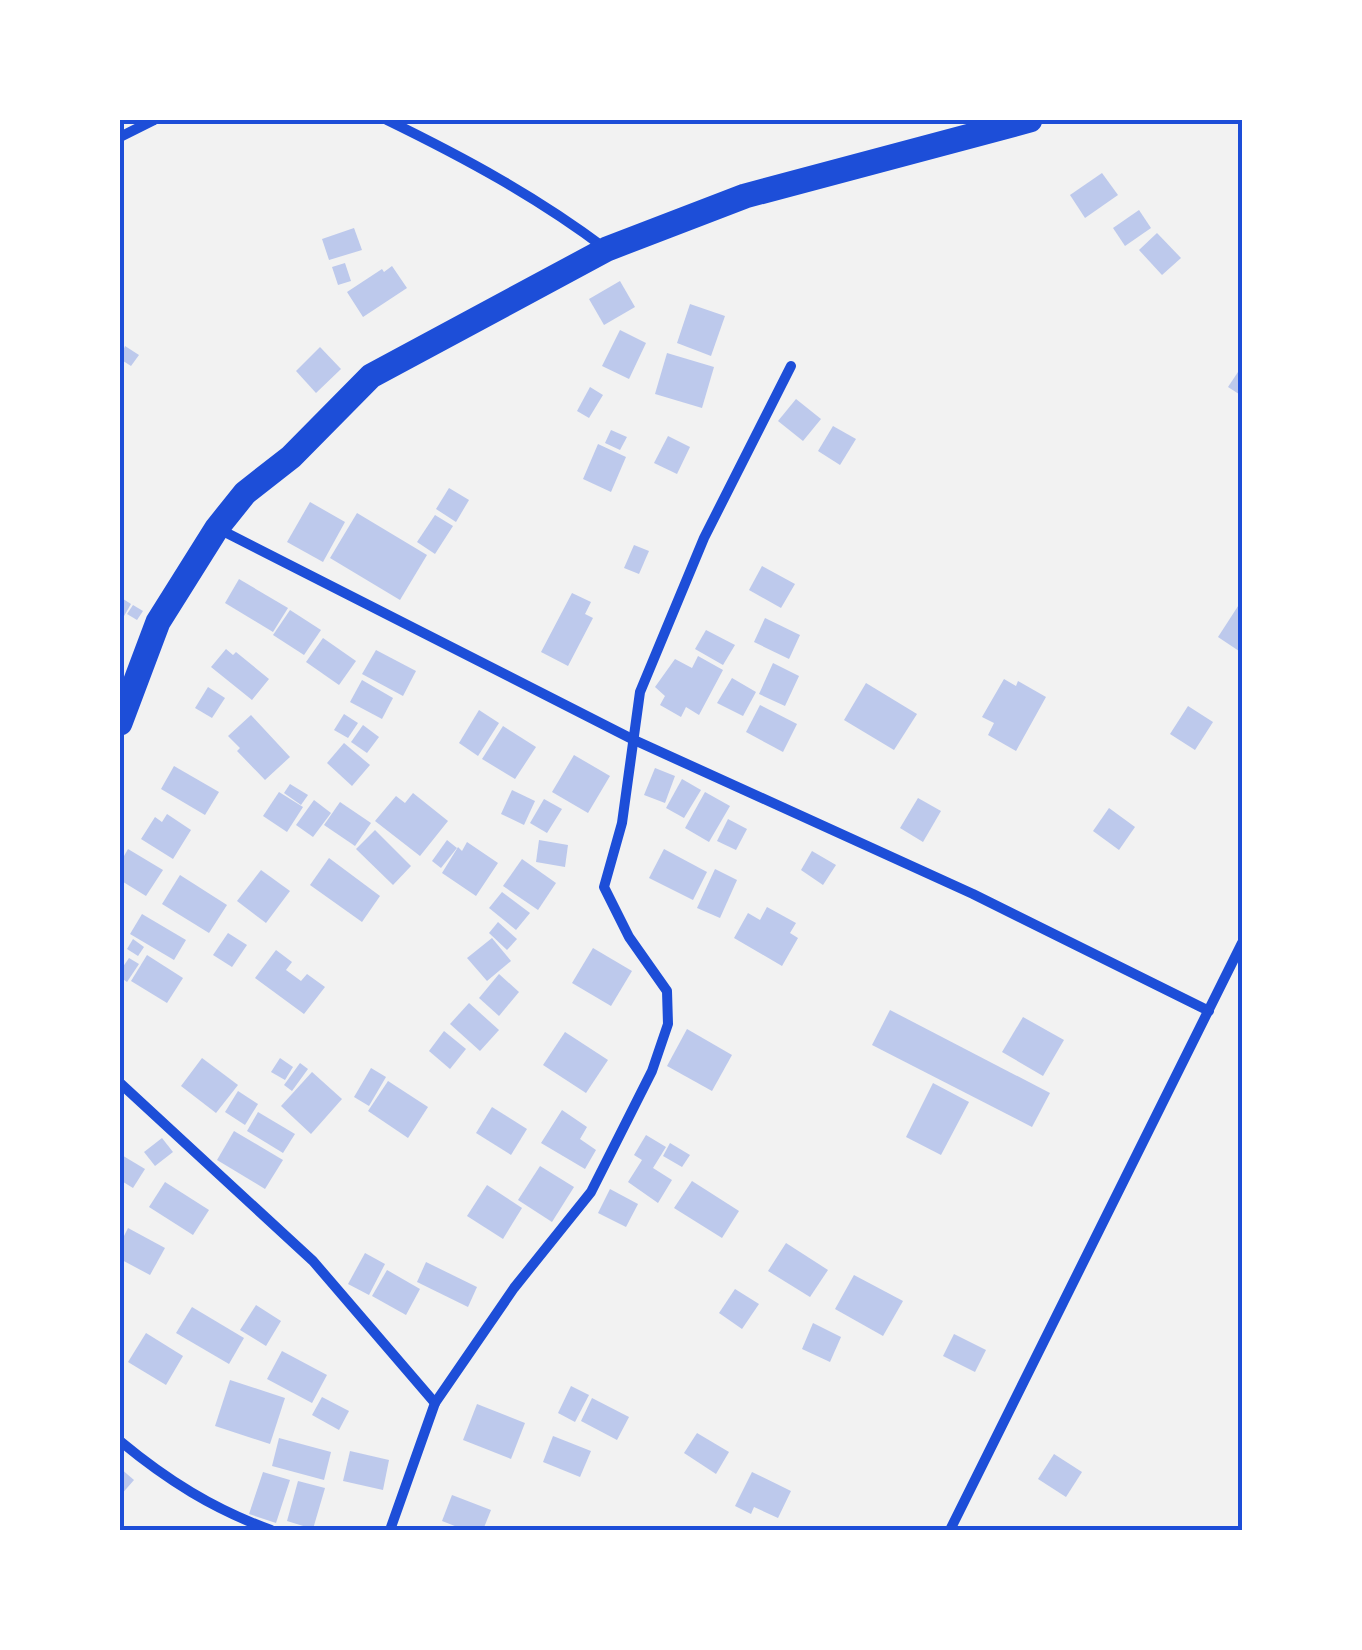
<svg xmlns="http://www.w3.org/2000/svg" width="1362" height="1650" font-family="Jost,sans-serif">
<rect width="100%" height="100%" fill="#f2f2f2"/>
<g fill="#bdc9ec">
<path d="M 1102,173 L 1118,195 L 1085,218 L 1070,195 Z"/>
<path d="M 1139,210 L 1151,228 L 1125,246 L 1113,228 Z"/>
<path d="M 354,228 L 362,250 L 329,260 L 322,239 Z"/>
<path d="M 1157,233 L 1181,258 L 1162,275 L 1139,250 Z"/>
<path d="M 345,263 L 351,281 L 338,285 L 332,267 Z"/>
<path d="M 392,266 L 407,288 L 363,317 L 347,292 L 382,269 L 384,272 Z"/>
<path d="M 620,281 L 635,307 L 604,325 L 589,299 Z"/>
<path d="M 690,304 L 725,316 L 711,356 L 677,343 Z"/>
<path d="M 620,330 L 646,343 L 629,379 L 602,366 Z"/>
<path d="M 125,346 L 139,355 L 131,366 L 120,359 Z"/>
<path d="M 320,347 L 341,369 L 316,393 L 296,371 Z"/>
<path d="M 667,353 L 714,367 L 702,408 L 655,394 Z"/>
<path d="M 1242,366 L 1242,396 L 1228,387 Z"/>
<path d="M 590,387 L 603,395 L 589,418 L 577,411 Z"/>
<path d="M 796,399 L 821,419 L 803,441 L 778,421 Z"/>
<path d="M 833,426 L 856,439 L 840,465 L 818,451 Z"/>
<path d="M 611,430 L 627,437 L 620,450 L 605,443 Z"/>
<path d="M 668,436 L 690,447 L 677,474 L 654,463 Z"/>
<path d="M 598,444 L 626,457 L 611,492 L 583,479 Z"/>
<path d="M 449,488 L 469,500 L 456,522 L 436,509 Z"/>
<path d="M 310,502 L 345,522 L 323,562 L 287,542 Z"/>
<path d="M 357,513 L 427,555 L 400,600 L 330,558 Z"/>
<path d="M 435,515 L 453,526 L 435,554 L 417,542 Z"/>
<path d="M 634,545 L 649,551 L 639,574 L 624,568 Z"/>
<path d="M 762,566 L 795,584 L 781,608 L 749,590 Z"/>
<path d="M 239,579 L 288,608 L 273,632 L 225,603 Z"/>
<path d="M 572,593 L 591,602 L 585,614 L 593,618 L 568,666 L 541,652 Z"/>
<path d="M 120,597 L 131,604 L 120,623 Z"/>
<path d="M 1242,600 L 1242,653 L 1218,637 Z"/>
<path d="M 133,605 L 143,611 L 137,620 L 127,614 Z"/>
<path d="M 290,610 L 321,630 L 304,655 L 273,635 Z"/>
<path d="M 765,618 L 800,635 L 789,659 L 754,642 Z"/>
<path d="M 706,630 L 735,645 L 723,665 L 695,649 Z"/>
<path d="M 323,638 L 356,661 L 339,685 L 306,662 Z"/>
<path d="M 226,649 L 233,655 L 236,652 L 269,679 L 252,700 L 211,667 Z"/>
<path d="M 376,650 L 416,671 L 403,696 L 362,674 Z"/>
<path d="M 698,656 L 723,670 L 699,715 L 686,707 L 681,717 L 660,705 L 665,696 L 655,687 L 675,659 L 692,668 Z"/>
<path d="M 773,663 L 799,676 L 785,706 L 759,694 Z"/>
<path d="M 732,678 L 756,692 L 743,716 L 717,703 Z"/>
<path d="M 1004,679 L 1016,686 L 1018,681 L 1046,697 L 1016,751 L 988,735 L 994,723 L 982,717 Z"/>
<path d="M 362,680 L 393,698 L 382,719 L 350,702 Z"/>
<path d="M 866,683 L 917,714 L 894,750 L 844,720 Z"/>
<path d="M 208,687 L 225,698 L 212,718 L 195,708 Z"/>
<path d="M 760,705 L 797,724 L 783,752 L 746,732 Z"/>
<path d="M 1188,706 L 1213,722 L 1195,750 L 1170,734 Z"/>
<path d="M 479,710 L 499,723 L 478,756 L 459,743 Z"/>
<path d="M 344,714 L 358,723 L 348,738 L 334,730 Z"/>
<path d="M 251,715 L 290,757 L 265,780 L 237,751 L 240,748 L 228,736 Z"/>
<path d="M 363,725 L 379,737 L 367,753 L 351,742 Z"/>
<path d="M 503,726 L 536,747 L 515,779 L 482,759 Z"/>
<path d="M 344,743 L 370,765 L 352,786 L 327,763 Z"/>
<path d="M 574,755 L 610,776 L 588,813 L 552,792 Z"/>
<path d="M 174,766 L 219,792 L 205,815 L 161,789 Z"/>
<path d="M 655,768 L 675,776 L 665,803 L 644,795 Z"/>
<path d="M 682,779 L 701,790 L 684,818 L 666,808 Z"/>
<path d="M 290,784 L 308,795 L 301,805 L 284,793 Z"/>
<path d="M 512,790 L 535,801 L 524,825 L 501,814 Z"/>
<path d="M 279,792 L 303,807 L 287,832 L 263,816 Z"/>
<path d="M 705,792 L 730,806 L 709,842 L 685,828 Z"/>
<path d="M 413,793 L 448,821 L 420,856 L 375,821 L 396,796 L 405,803 Z"/>
<path d="M 918,798 L 941,811 L 923,842 L 900,828 Z"/>
<path d="M 544,799 L 562,809 L 547,833 L 530,823 Z"/>
<path d="M 314,800 L 331,813 L 313,837 L 296,825 Z"/>
<path d="M 340,802 L 371,823 L 355,846 L 324,825 Z"/>
<path d="M 1109,808 L 1135,827 L 1119,850 L 1093,831 Z"/>
<path d="M 167,814 L 191,830 L 173,859 L 141,839 L 155,817 L 162,822 Z"/>
<path d="M 728,819 L 747,829 L 736,850 L 717,841 Z"/>
<path d="M 375,830 L 411,866 L 393,885 L 356,849 Z"/>
<path d="M 447,840 L 457,848 L 441,868 L 432,861 Z"/>
<path d="M 539,840 L 568,845 L 565,867 L 536,862 Z"/>
<path d="M 467,842 L 498,863 L 476,896 L 442,873 L 458,847 L 462,851 Z"/>
<path d="M 128,849 L 163,870 L 146,896 L 120,880 L 120,863 Z"/>
<path d="M 664,849 L 707,872 L 693,900 L 649,878 Z"/>
<path d="M 812,851 L 836,865 L 823,885 L 801,870 Z"/>
<path d="M 329,858 L 380,896 L 362,922 L 310,885 Z"/>
<path d="M 522,859 L 556,883 L 538,910 L 503,886 Z"/>
<path d="M 715,869 L 737,880 L 720,918 L 697,908 Z"/>
<path d="M 261,870 L 290,891 L 266,923 L 237,901 Z"/>
<path d="M 180,875 L 227,905 L 209,933 L 162,904 Z"/>
<path d="M 502,892 L 530,913 L 516,930 L 489,908 Z"/>
<path d="M 767,907 L 796,923 L 790,933 L 798,938 L 782,966 L 734,938 L 748,913 L 760,920 Z"/>
<path d="M 142,914 L 186,940 L 174,960 L 130,934 Z"/>
<path d="M 498,922 L 517,939 L 507,950 L 489,933 Z"/>
<path d="M 228,933 L 247,945 L 232,967 L 213,955 Z"/>
<path d="M 492,938 L 511,961 L 487,981 L 467,958 Z"/>
<path d="M 133,939 L 144,947 L 138,956 L 127,949 Z"/>
<path d="M 593,948 L 632,971 L 611,1006 L 572,983 Z"/>
<path d="M 276,950 L 292,962 L 286,970 L 301,981 L 307,974 L 325,987 L 304,1014 L 255,978 Z"/>
<path d="M 147,955 L 183,978 L 167,1003 L 131,981 Z"/>
<path d="M 129,958 L 139,964 L 127,982 L 120,977 L 120,971 Z"/>
<path d="M 499,974 L 519,992 L 499,1016 L 479,998 Z"/>
<path d="M 469,1003 L 499,1030 L 480,1051 L 450,1024 Z"/>
<path d="M 890,1010 L 1050,1093 L 1032,1127 L 872,1045 Z"/>
<path d="M 1023,1017 L 1064,1040 L 1043,1076 L 1002,1052 Z"/>
<path d="M 687,1029 L 732,1055 L 712,1091 L 667,1066 Z"/>
<path d="M 444,1031 L 466,1049 L 450,1069 L 429,1051 Z"/>
<path d="M 565,1032 L 608,1060 L 586,1093 L 543,1065 Z"/>
<path d="M 202,1058 L 238,1085 L 216,1113 L 181,1086 Z"/>
<path d="M 280,1058 L 293,1067 L 285,1080 L 271,1072 Z"/>
<path d="M 300,1063 L 308,1069 L 292,1091 L 284,1085 Z"/>
<path d="M 371,1068 L 386,1077 L 369,1106 L 354,1097 Z"/>
<path d="M 312,1072 L 342,1099 L 311,1134 L 281,1106 Z"/>
<path d="M 388,1081 L 428,1107 L 408,1138 L 368,1111 Z"/>
<path d="M 933,1083 L 969,1102 L 941,1155 L 906,1137 Z"/>
<path d="M 238,1091 L 258,1104 L 245,1125 L 225,1112 Z"/>
<path d="M 492,1107 L 527,1129 L 511,1155 L 476,1133 Z"/>
<path d="M 562,1110 L 587,1127 L 580,1139 L 596,1150 L 585,1169 L 541,1143 Z"/>
<path d="M 258,1112 L 295,1134 L 283,1153 L 247,1131 Z"/>
<path d="M 234,1131 L 283,1160 L 265,1189 L 217,1160 Z"/>
<path d="M 646,1135 L 666,1147 L 653,1168 L 672,1180 L 658,1203 L 628,1182 L 642,1160 L 634,1155 Z"/>
<path d="M 162,1138 L 173,1152 L 155,1166 L 144,1152 Z"/>
<path d="M 670,1143 L 690,1155 L 682,1167 L 663,1156 Z"/>
<path d="M 120,1154 L 145,1169 L 133,1188 L 120,1180 Z"/>
<path d="M 540,1166 L 574,1187 L 552,1222 L 518,1200 Z"/>
<path d="M 692,1181 L 739,1211 L 722,1238 L 674,1208 Z"/>
<path d="M 165,1182 L 209,1210 L 193,1235 L 149,1207 Z"/>
<path d="M 487,1185 L 522,1208 L 503,1239 L 467,1216 Z"/>
<path d="M 610,1189 L 638,1204 L 626,1227 L 598,1213 Z"/>
<path d="M 128,1228 L 165,1248 L 150,1275 L 120,1259 L 120,1244 Z"/>
<path d="M 786,1243 L 828,1270 L 810,1297 L 768,1271 Z"/>
<path d="M 365,1253 L 385,1264 L 369,1295 L 348,1284 Z"/>
<path d="M 426,1262 L 477,1287 L 468,1307 L 417,1282 Z"/>
<path d="M 387,1270 L 420,1289 L 406,1315 L 372,1296 Z"/>
<path d="M 854,1275 L 903,1301 L 883,1336 L 835,1309 Z"/>
<path d="M 735,1289 L 759,1304 L 742,1329 L 719,1313 Z"/>
<path d="M 256,1305 L 281,1321 L 266,1346 L 240,1330 Z"/>
<path d="M 192,1307 L 244,1338 L 229,1364 L 176,1333 Z"/>
<path d="M 813,1323 L 841,1337 L 830,1362 L 802,1349 Z"/>
<path d="M 146,1333 L 183,1356 L 166,1385 L 128,1362 Z"/>
<path d="M 954,1334 L 986,1350 L 975,1372 L 943,1356 Z"/>
<path d="M 282,1351 L 327,1375 L 312,1403 L 267,1379 Z"/>
<path d="M 230,1380 L 285,1398 L 270,1444 L 215,1426 Z"/>
<path d="M 571,1386 L 589,1395 L 575,1422 L 558,1413 Z"/>
<path d="M 322,1397 L 349,1411 L 339,1430 L 312,1415 Z"/>
<path d="M 592,1398 L 629,1417 L 617,1440 L 581,1421 Z"/>
<path d="M 477,1404 L 525,1423 L 511,1459 L 463,1440 Z"/>
<path d="M 697,1433 L 729,1452 L 716,1474 L 684,1453 Z"/>
<path d="M 553,1436 L 591,1451 L 580,1477 L 543,1462 Z"/>
<path d="M 279,1438 L 331,1452 L 324,1480 L 272,1466 Z"/>
<path d="M 350,1451 L 389,1460 L 383,1490 L 343,1481 Z"/>
<path d="M 1054,1454 L 1082,1472 L 1066,1497 L 1038,1479 Z"/>
<path d="M 120,1468 L 134,1480 L 120,1496 Z"/>
<path d="M 263,1472 L 290,1480 L 276,1523 L 249,1514 Z"/>
<path d="M 752,1472 L 791,1491 L 778,1518 L 754,1507 L 751,1514 L 735,1506 Z"/>
<path d="M 298,1481 L 325,1488 L 313,1529 L 287,1521 Z"/>
<path d="M 452,1495 L 491,1510 L 483,1530 L 465,1530 L 442,1521 Z"/>
</g>
<g fill="none" stroke-linecap="round" stroke-linejoin="round">
<g stroke="#1d4ed8" stroke-width="10">
<path d="M 387,120 C 465,158 537,197 606,249"/>
<path d="M 120,137 L 154,120"/>
<path d="M 217,528 L 632,739 L 973,894 L 1209,1011"/>
<path d="M 120,1083 L 313,1261 L 435,1403"/>
<path d="M 120,1441 C 167,1480 213,1509 271,1530"/>
<path d="M 390,1530 L 435,1403 L 514,1288 L 591,1192 L 652,1071 L 668,1024 L 667,991 L 629,937 L 604,887 L 622,823 L 640,692 L 704,538 L 791,366"/>
<path d="M 950,1530 L 1242,943"/>
</g>
<path stroke="#1d4ed8" stroke-width="25" d="M 120,723 L 158,622 L 217,528 L 245,493 L 291,457 L 371,376 L 607,249 L 745,196 L 1030,120"/>
</g>
<rect width="1362" height="1650" fill="none" stroke="#ffffff" stroke-width="245"/>
<rect x="122" y="122" width="1118" height="1406" fill="none" stroke="#1d4ed8" stroke-width="4"/>
</svg>
